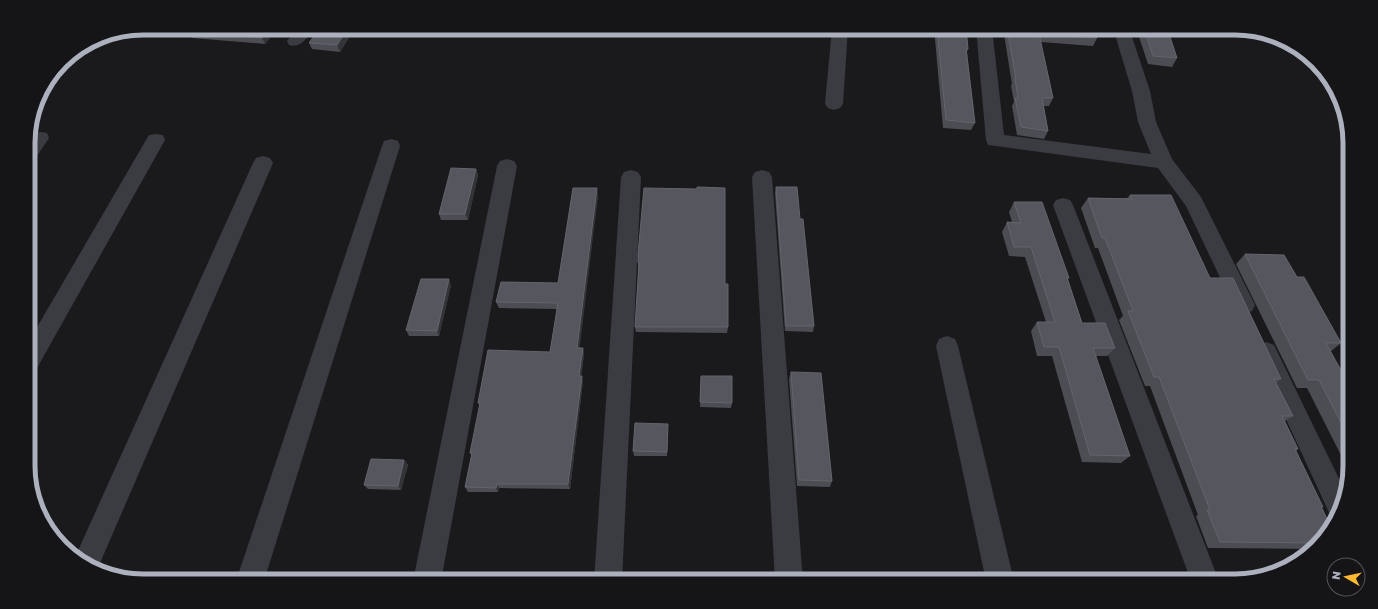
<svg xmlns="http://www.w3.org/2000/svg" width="1378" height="609" font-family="'Golos Text',sans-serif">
<rect width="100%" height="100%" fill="#1a1a1d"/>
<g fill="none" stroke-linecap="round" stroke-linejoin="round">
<g fill="#3b3c42" fill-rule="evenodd">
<path d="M 297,28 L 313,28 C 307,38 302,48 289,45 L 287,41 Z"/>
<path d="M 832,28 L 848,28 L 843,104 L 840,108 L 834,110 L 828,108 L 825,104 Z"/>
<path d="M 976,28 L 992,28 L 1004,135 L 1151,154 L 1138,122 L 1132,91 L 1113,28 L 1129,28 L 1150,91 L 1156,122 L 1172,159 L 1201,197 L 1255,305 L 1252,311 L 1244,314 L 1236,311 L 1186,206 L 1158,168 L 988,145 L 986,140 Z"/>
<path d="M 40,132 L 47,133 L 49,138 L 35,159 L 28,161 C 28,147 25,136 40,132 Z"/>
<path d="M 156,134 L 163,135 L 165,140 L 37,368 L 29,371 L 29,341 L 149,135 Z"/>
<path d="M 391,139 L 398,141 L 400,146 L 264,581 L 236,581 L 382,146 L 384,141 Z"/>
<path d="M 263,156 L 270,158 L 273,163 L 97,570 L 76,555 L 253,163 L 256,158 Z"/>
<path d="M 507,159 L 514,161 L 517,166 L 441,581 L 413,581 L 497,166 L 500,161 Z"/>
<path d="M 631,170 L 638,172 L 641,177 L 622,581 L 594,581 L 621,177 L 624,172 Z"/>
<path d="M 762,170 L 769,172 L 772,177 L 803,581 L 775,581 L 752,177 L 755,172 Z"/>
<path d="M 1063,198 L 1070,200 L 1073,205 L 1219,581 L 1191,581 L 1053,205 L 1056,200 Z"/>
<path d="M 947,336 L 955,339 L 958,346 L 1014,581 L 986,581 L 936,346 L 939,339 Z"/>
<path d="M 1266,342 L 1274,345 L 1345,491 L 1341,510 L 1334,520 L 1332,519 L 1255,352 L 1258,345 Z"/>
</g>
</g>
<g fill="#4b4d52">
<path d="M 143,28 L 277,28 L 265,44 L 192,38 L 190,35 L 133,30 Z"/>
<path d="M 314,28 L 355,28 L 340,52 L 312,49 L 309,43 L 319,29 Z"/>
<path d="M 934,28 L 966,28 L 968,49 L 967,52 L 975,123 L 971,130 L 943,128 Z"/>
<path d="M 1003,28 L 1095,28 L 1097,38 L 1093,46 L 1041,42 L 1053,98 L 1049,106 L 1043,106 L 1048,131 L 1044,139 L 1017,135 L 1012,106 L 1014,102 L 1011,86 L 1012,84 Z"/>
<path d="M 1136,28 L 1167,28 L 1177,58 L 1172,67 L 1148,64 Z"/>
<path d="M 476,169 L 478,175 L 468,220 L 441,220 L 439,214 Z"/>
<path d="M 776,187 L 800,219 L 814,326 L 813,332 L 785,331 L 775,193 Z"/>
<path d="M 598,195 L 579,348 L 583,348 L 584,354 L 581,376 L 583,381 L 570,489 L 499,488 L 498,492 L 468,492 L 465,487 L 472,456 L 470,453 L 480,406 L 478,403 L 550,352 L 557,309 L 499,308 L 496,302 L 558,283 Z"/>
<path d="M 1130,195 L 1210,278 L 1281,379 L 1276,383 L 1293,416 L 1285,421 L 1298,449 L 1296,451 L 1323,507 L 1322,507 L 1330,525 L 1311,549 L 1208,548 L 1196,516 L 1198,515 L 1150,386 L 1145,386 L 1119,320 L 1123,316 L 1098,248 L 1095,248 L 1081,208 L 1088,198 L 1127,198 Z"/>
<path d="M 1014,202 L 1069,278 L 1068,279 L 1082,323 L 1115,348 L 1107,356 L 1096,356 L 1130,456 L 1121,463 L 1082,462 L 1052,356 L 1037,356 L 1031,331 L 1037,322 L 1046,322 L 1025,257 L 1009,256 L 1002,232 L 1007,222 L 1012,222 L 1009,212 Z"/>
<path d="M 1245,254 L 1297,277 L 1341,343 L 1330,352 L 1349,385 L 1350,386 L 1350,466 L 1349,471 L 1307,388 L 1297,388 L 1236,264 Z"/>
<path d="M 638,263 L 725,284 L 728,327 L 727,333 L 636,332 L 635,327 L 639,268 L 638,268 Z"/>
<path d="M 451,285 L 439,336 L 409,336 L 406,330 Z"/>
<path d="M 791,372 L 832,481 L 830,487 L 797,486 L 789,379 Z"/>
<path d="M 701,376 L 732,403 L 731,408 L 700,407 Z"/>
<path d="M 668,429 L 667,456 L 634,456 L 633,451 Z"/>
<path d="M 404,460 L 408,465 L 401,490 L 368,489 L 364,485 Z"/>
</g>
<g fill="#333438">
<path d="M 269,28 L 277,28 L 265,44 L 262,38 Z"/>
<path d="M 348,28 L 355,28 L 340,52 L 337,45 Z"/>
<path d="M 476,169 L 478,175 L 468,220 L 465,214 Z"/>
<path d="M 597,188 L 598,195 L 579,354 L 577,348 Z"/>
<path d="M 449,279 L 451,285 L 439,336 L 437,331 Z"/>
<path d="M 583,348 L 584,354 L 581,381 L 579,376 Z"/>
<path d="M 582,376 L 583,381 L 570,489 L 568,484 Z"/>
<path d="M 404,460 L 408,465 L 401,490 L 398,486 Z"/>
<path d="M 497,484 L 499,488 L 498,492 L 496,488 Z"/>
</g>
<g fill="#56575e" stroke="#63656c">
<path d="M 177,28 L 269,28 L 262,38 L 188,31 L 190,29 Z"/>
<path d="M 320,28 L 348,28 L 337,45 L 309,43 Z"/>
<path d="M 937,28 L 966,28 L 968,49 L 966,49 L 975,123 L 946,120 Z"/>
<path d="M 1007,28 L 1095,28 L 1097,38 L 1039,34 L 1053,98 L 1042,98 L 1048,131 L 1021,127 L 1015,98 L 1018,98 L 1015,78 L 1016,79 Z"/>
<path d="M 1144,28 L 1167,28 L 1177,58 L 1153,56 Z"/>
<path d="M 451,168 L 476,169 L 465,214 L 439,214 Z"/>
<path d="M 697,187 L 725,188 L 725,284 L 728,284 L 728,327 L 635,327 L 639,263 L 638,263 L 638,254 L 644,188 L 697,189 Z"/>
<path d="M 776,187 L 797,187 L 800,219 L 803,219 L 814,326 L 786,326 Z"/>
<path d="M 573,188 L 597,188 L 577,348 L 583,348 L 579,376 L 582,376 L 568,484 L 497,484 L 496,488 L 465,487 L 472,453 L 470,453 L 480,403 L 478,403 L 488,350 L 550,352 L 558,303 L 496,302 L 501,282 L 558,283 Z"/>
<path d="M 1130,195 L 1171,195 L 1210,278 L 1233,278 L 1281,379 L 1274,379 L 1293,416 L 1282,416 L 1298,449 L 1295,449 L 1323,507 L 1321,507 L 1330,525 L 1316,543 L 1220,542 L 1207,510 L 1210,510 L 1159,377 L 1154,377 L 1128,311 L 1133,311 L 1105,238 L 1102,238 L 1088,198 L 1132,199 Z"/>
<path d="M 1014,202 L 1042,202 L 1069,278 L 1067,278 L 1082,323 L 1105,323 L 1115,348 L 1093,348 L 1130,456 L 1090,455 L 1059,347 L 1044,347 L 1037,322 L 1055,322 L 1031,247 L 1014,247 L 1007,222 L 1021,223 Z"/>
<path d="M 1245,254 L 1284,255 L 1297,277 L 1304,277 L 1341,343 L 1326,343 L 1349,385 L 1350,386 L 1350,440 L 1319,380 L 1308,380 Z"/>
<path d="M 421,279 L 449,279 L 437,331 L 406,330 Z"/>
<path d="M 791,372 L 821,373 L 832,481 L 799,480 Z"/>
<path d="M 701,376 L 732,376 L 732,403 L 700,402 Z"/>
<path d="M 635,423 L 668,424 L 667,452 L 633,451 Z"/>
<path d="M 371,459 L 404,460 L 398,486 L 364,485 Z"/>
</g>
<path d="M0 0H1378V609H0ZM143 35H1235A108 108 0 0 1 1343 143V466A108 108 0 0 1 1235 574H143A108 108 0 0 1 35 466V143A108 108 0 0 1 143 35Z" fill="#151518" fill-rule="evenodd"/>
<path fill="none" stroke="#acb1bd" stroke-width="5" d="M143 35H1235A108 108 0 0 1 1343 143V466A108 108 0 0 1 1235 574H143A108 108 0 0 1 35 466V143A108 108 0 0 1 143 35Z"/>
<g transform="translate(1346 577) rotate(279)"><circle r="19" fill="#151518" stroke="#51535a"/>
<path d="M0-3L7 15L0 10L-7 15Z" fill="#ffba30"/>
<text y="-6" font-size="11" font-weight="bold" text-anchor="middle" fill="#acb1bd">N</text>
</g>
</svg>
